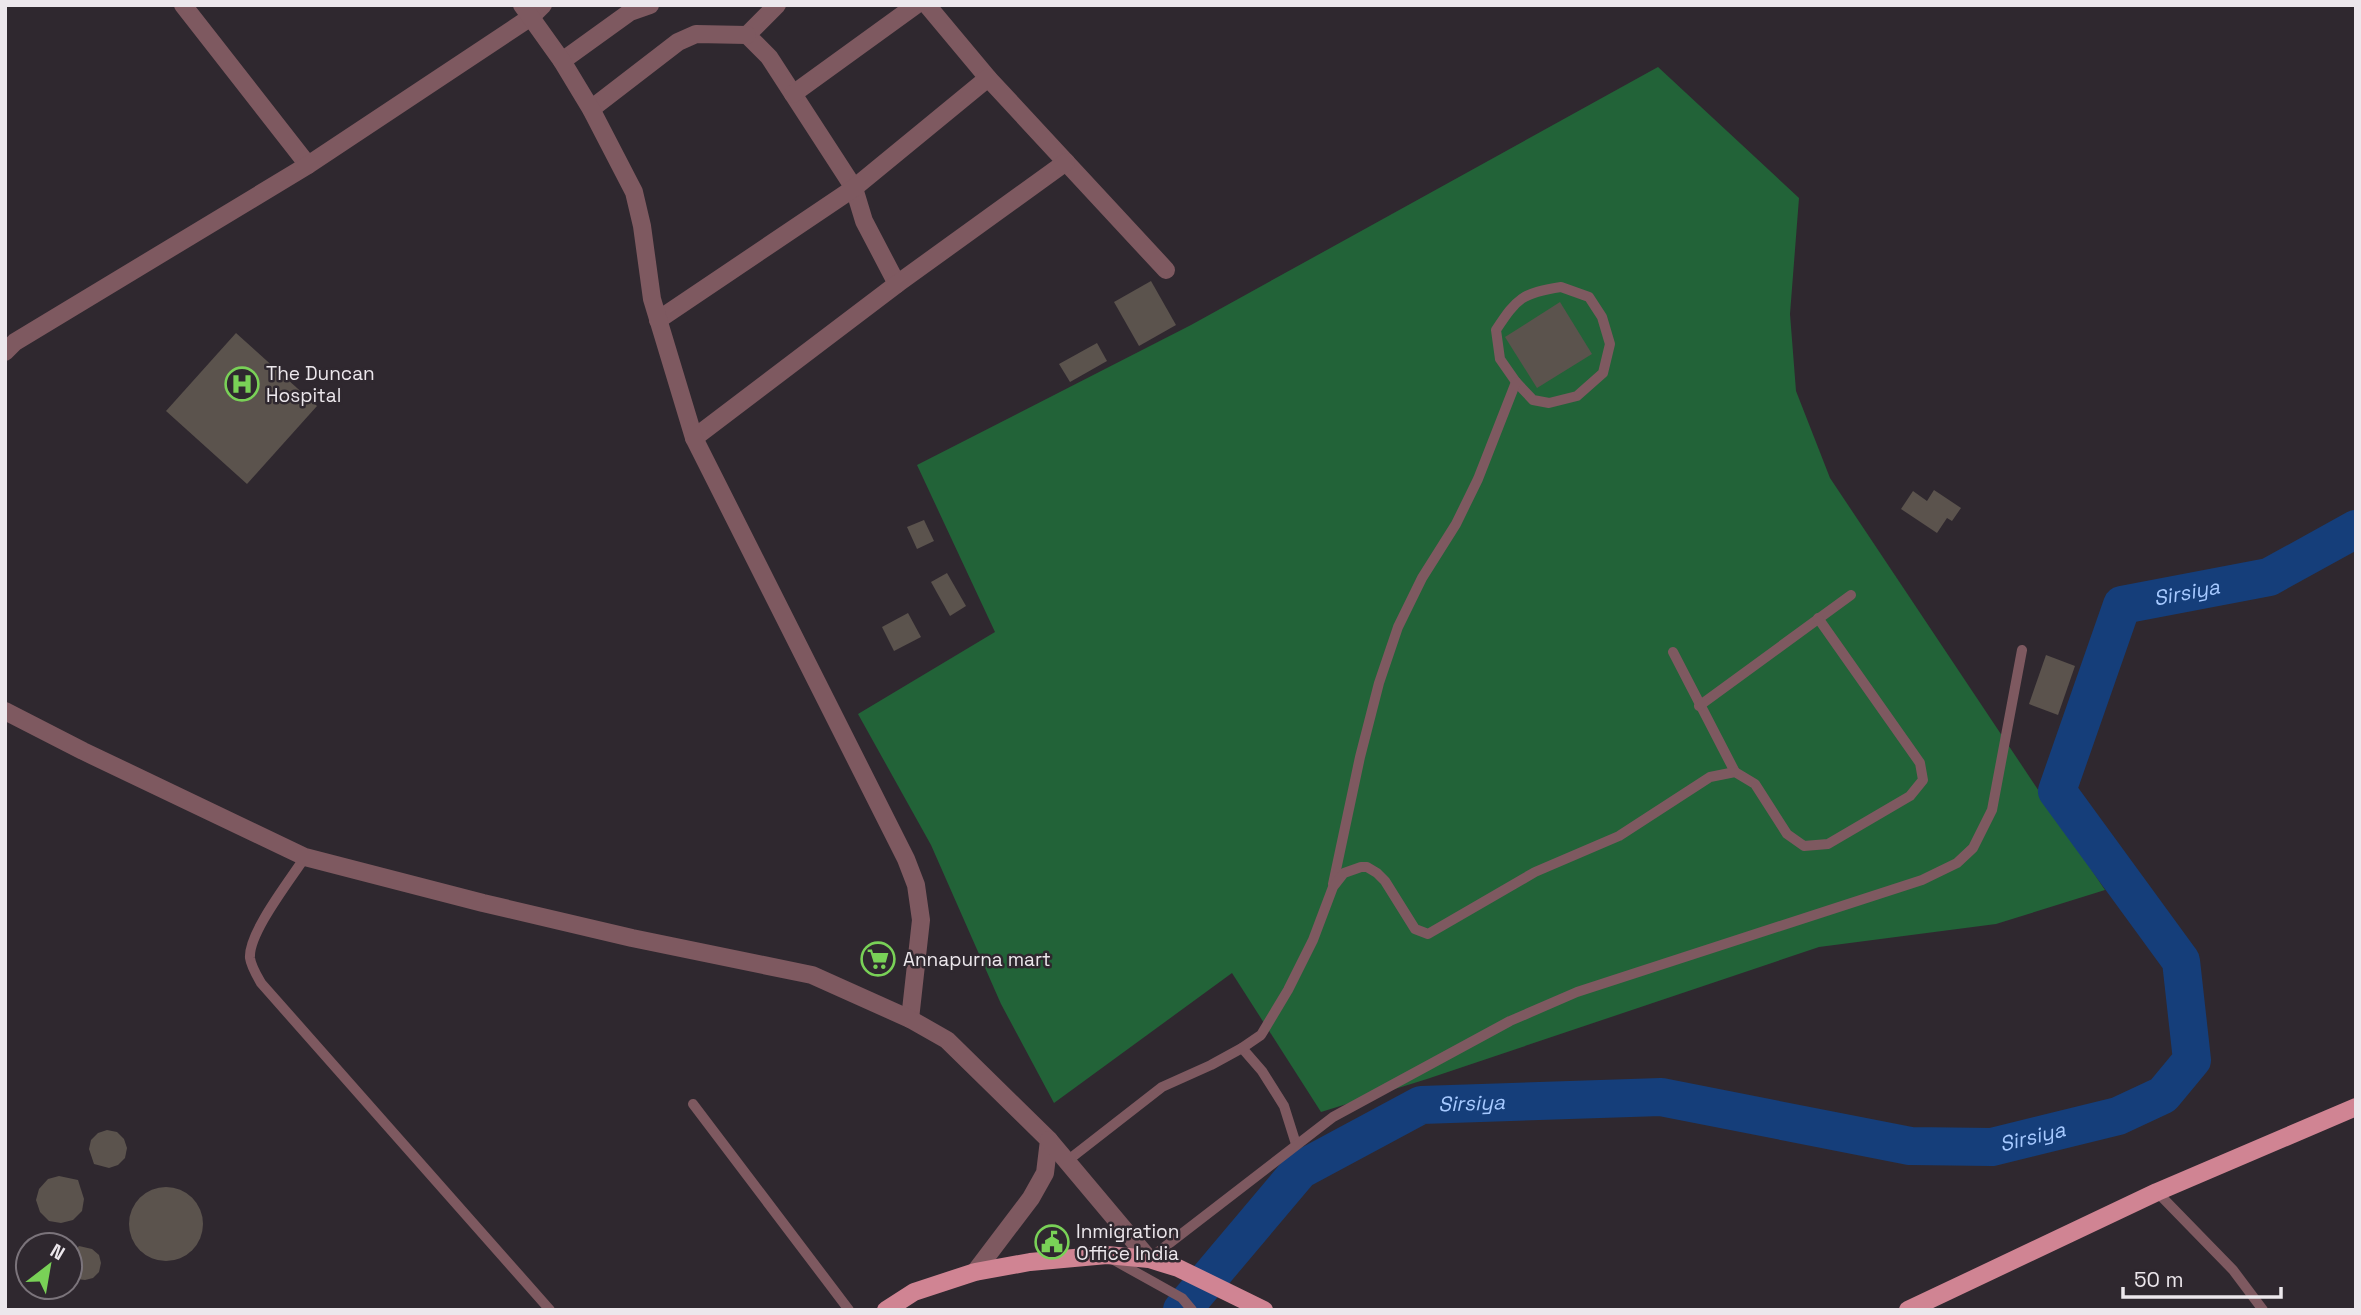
<svg xmlns="http://www.w3.org/2000/svg" width="2361" height="1315" font-family="'Space Grotesk',sans-serif">
<rect width="100%" height="100%" fill="#2f282f"/>
<path fill="#226338" d="M 1658,67 L 1799,198 L 1790,314 L 1796,391 L 1830,478 L 2105,890 L 1996,924 L 1819,947 L 1427,1079 L 1321,1112 L 1232,973 L 1054,1103 L 1001,1004 L 931,845 L 858,714 L 995,632 L 917,465 L 1191,325 Z"/>
<g fill="none" stroke-linecap="round" stroke-linejoin="round">
<path stroke="#153e7a" stroke-width="38" id="s1" d="M 1182,1310 L 1300,1170 L 1421,1105 L 1661,1097 L 1910,1146 L 1992,1147 L 2118,1116 L 2163,1095 L 2192,1060 L 2181,961 L 2057,791 L 2122,605 L 2269,577 L 2356,529"/>
</g>
<g fill="#5b534d">
<path d="M 1151,281 L 1176,325 L 1139,346 L 1114,302 Z"/>
<path d="M 1560,302 L 1592,354 L 1537,388 L 1505,337 Z"/>
<path d="M 236,333 L 317,406 L 247,484 L 166,411 Z"/>
<path d="M 1097,343 L 1107,361 L 1070,382 L 1059,364 Z"/>
<path d="M 1934,490 L 1961,508 L 1952,521 L 1947,518 L 1937,533 L 1901,509 L 1913,491 L 1927,501 Z"/>
<path d="M 924,520 L 934,541 L 917,549 L 907,527 Z"/>
<path d="M 947,573 L 966,606 L 950,616 L 931,582 Z"/>
<path d="M 908,613 L 921,637 L 894,651 L 882,627 Z"/>
<path d="M 2046,655 L 2075,666 L 2058,715 L 2029,704 Z"/>
<path d="M 107,1130 L 117,1132 L 124,1139 L 127,1148 L 125,1158 L 118,1165 L 109,1168 L 94,1164 L 89,1149 L 91,1140 L 98,1133 Z"/>
<path d="M 59,1176 L 78,1180 L 84,1199 L 82,1211 L 73,1220 L 61,1223 L 49,1221 L 40,1212 L 36,1200 L 39,1189 L 48,1179 Z"/>
<circle cx="166" cy="1224" r="37"/>
<path d="M 79,1246 L 92,1249 L 99,1255 L 101,1263 L 99,1272 L 93,1278 L 85,1280 L 77,1279 L 70,1272 L 70,1256 Z"/>
</g>
<g fill="none" stroke-linecap="round" stroke-linejoin="round">
<g stroke="#7e5960" stroke-width="10">
<path d="M 1561,287 L 1589,297 L 1602,317 L 1610,344 L 1603,373 L 1577,396 L 1549,403 L 1533,400 L 1516,382 L 1500,359 L 1496,330 C 1517,298 1522,293 1561,287 Z"/>
<path d="M 1673,652 L 1735,772"/>
<path d="M 1699,706 L 1851,595"/>
<path d="M 305,857 C 291,879 248,933 250,958 C 251,966 257,976 261,983 L 550,1310"/>
<path d="M 1333,884 L 1360,757 L 1379,683 L 1398,627 L 1422,578 L 1456,524 L 1478,479 L 1516,382"/>
<path d="M 1242,1048 L 1262,1071 L 1284,1106 L 1296,1144"/>
<path d="M 693,1104 L 849,1310"/>
<path d="M 1067,1161 L 1162,1087 L 1211,1065 L 1242,1048 L 1261,1035 L 1288,990 L 1313,940 L 1333,887 L 1344,873 L 1361,867 L 1367,867 L 1377,873 L 1385,881 L 1415,929 L 1428,934 L 1535,872 L 1619,836 L 1710,777 L 1735,772 L 1755,784 L 1787,834 L 1804,846 L 1828,844 L 1910,796 L 1923,780 L 1920,763 L 1818,618"/>
<path d="M 2157,1192 L 2233,1270 L 2263,1310"/>
<path d="M 1112,1259 L 1182,1298 L 1192,1310"/>
<path d="M 1149,1259 L 1333,1117 L 1510,1021 L 1577,992 L 1922,880 L 1957,863 L 1973,848 L 1992,810 L 2022,650"/>
</g>
<g stroke="#7e5960" stroke-width="18">
<path d="M 183,5 L 308,165"/>
<path d="M 777,5 L 747,35 L 769,57 L 854,188 L 864,221 L 897,284"/>
<path d="M 927,5 L 988,78"/>
<path d="M 562,61 L 630,12 L 650,5"/>
<path d="M 793,94 L 916,5"/>
<path d="M 591,109 L 678,42 L 696,34 L 747,35"/>
<path d="M 658,320 L 854,188 L 988,78 L 1166,270"/>
<path d="M 5,352 L 15,342 L 308,165 L 531,17 L 543,5"/>
<path d="M 694,438 L 897,284 L 1066,162"/>
</g>
<g stroke="#7e5960" stroke-width="18">
<path d="M 522,5 L 562,61 L 591,109 L 634,192 L 642,226 L 652,299 L 694,438 L 906,859 L 916,885 L 921,920 L 910,1019"/>
<path d="M 5,711 L 83,751 L 305,857 L 483,903 L 632,938 L 812,975 L 910,1019 L 947,1040 L 1049,1140 L 1045,1173 L 1031,1198 L 975,1272"/>
<path d="M 1049,1140 L 1149,1259"/>
</g>
<g stroke="#d08493" stroke-width="18">
<path d="M 886,1310 L 914,1292 L 975,1272 L 1030,1262 L 1107,1255 L 1149,1259 L 1178,1268 L 1264,1310"/>
<path d="M 1908,1310 L 2157,1192 L 2356,1107"/>
</g>
</g>
<defs>
<symbol id="hospital-ring" viewBox="-11 -11 22 22"><circle r="9.5" fill="#2f282f" stroke="#79d157" stroke-width="1.5"/><path d="M-5-5h3v3.5h4V-5h3V5h-3V1.5h-4V5h-3Z" fill="#79d157"/></symbol>
<symbol id="supermarket-ring" viewBox="-11 -11 22 22"><circle r="9.5" fill="#2f282f" stroke="#79d157" stroke-width="1.5"/><path d="M-6-5.5h2.5l.6 2H6L4.5 2H-2.5L-4.4-4H-6ZM-1.5 3.2a1.3 1.3 0 1 0 .1 0ZM3 3.2a1.3 1.3 0 1 0 .1 0Z" fill="#79d157"/></symbol>
<symbol id="civic-ring" viewBox="-11 -11 22 22"><circle r="9.5" fill="#2f282f" stroke="#79d157" stroke-width="1.5"/><path d="M-.6-6.5H3V-4.5H.6V-3L4-1V1h2V6H-6V1h2V-1L-.6-3ZM-1.2 2.5V6h2.4V2.5Z" fill="#79d157"/></symbol>
</defs>
<g fill-rule="evenodd">
<use href="#hospital-ring" x="223" y="365" width="38" height="38"/>
<use href="#supermarket-ring" x="859" y="940" width="38" height="38"/>
<use href="#civic-ring" x="1033" y="1223" width="38" height="38"/>
</g>
<g text-anchor="middle" stroke-width="5" stroke-linejoin="round" paint-order="stroke">
<g font-size="19" fill="#ece7ec" stroke="#2f282f" text-anchor="start">
<text x="266" y="380">The Duncan<tspan x="266" dy="22">Hospital</tspan></text>
<text x="903" y="966">Annapurna mart</text>
<text x="1076" y="1238">Inmigration<tspan x="1076" dy="22">Office India</tspan></text>
</g>
<g font-size="21" font-style="italic" fill="#a6c9ff" stroke="#2f282f">
<text dy="7" stroke="none"><textPath href="#s1" startOffset="1694">Sirsiya</textPath></text>
<text dy="7" stroke="none"><textPath href="#s1" startOffset="371">Sirsiya</textPath></text>
<text dy="7" stroke="none"><textPath href="#s1" startOffset="938">Sirsiya</textPath></text>
</g>
</g>
<rect width="2361" height="1315" fill="none" stroke="#ece7ec" stroke-width="14"/>
<g transform="translate(49 1266) rotate(31)"><circle r="33" fill="#2f282f" stroke="#7b747b" stroke-width="2"/>
<path d="M0-5L12 26L0 18L-12 26Z" fill="#79d157"/>
<text y="-10" font-size="19" font-weight="bold" text-anchor="middle" fill="#ece7ec">N</text>
</g>
<path d="M2123 1287v10h158v-10" fill="none" stroke="#ece7ec" stroke-width="3.5"/>
<text x="2134" y="1287" font-size="21" fill="#ece7ec" stroke="#2f282f" stroke-width="5" paint-order="stroke">50 m</text>
</svg>
